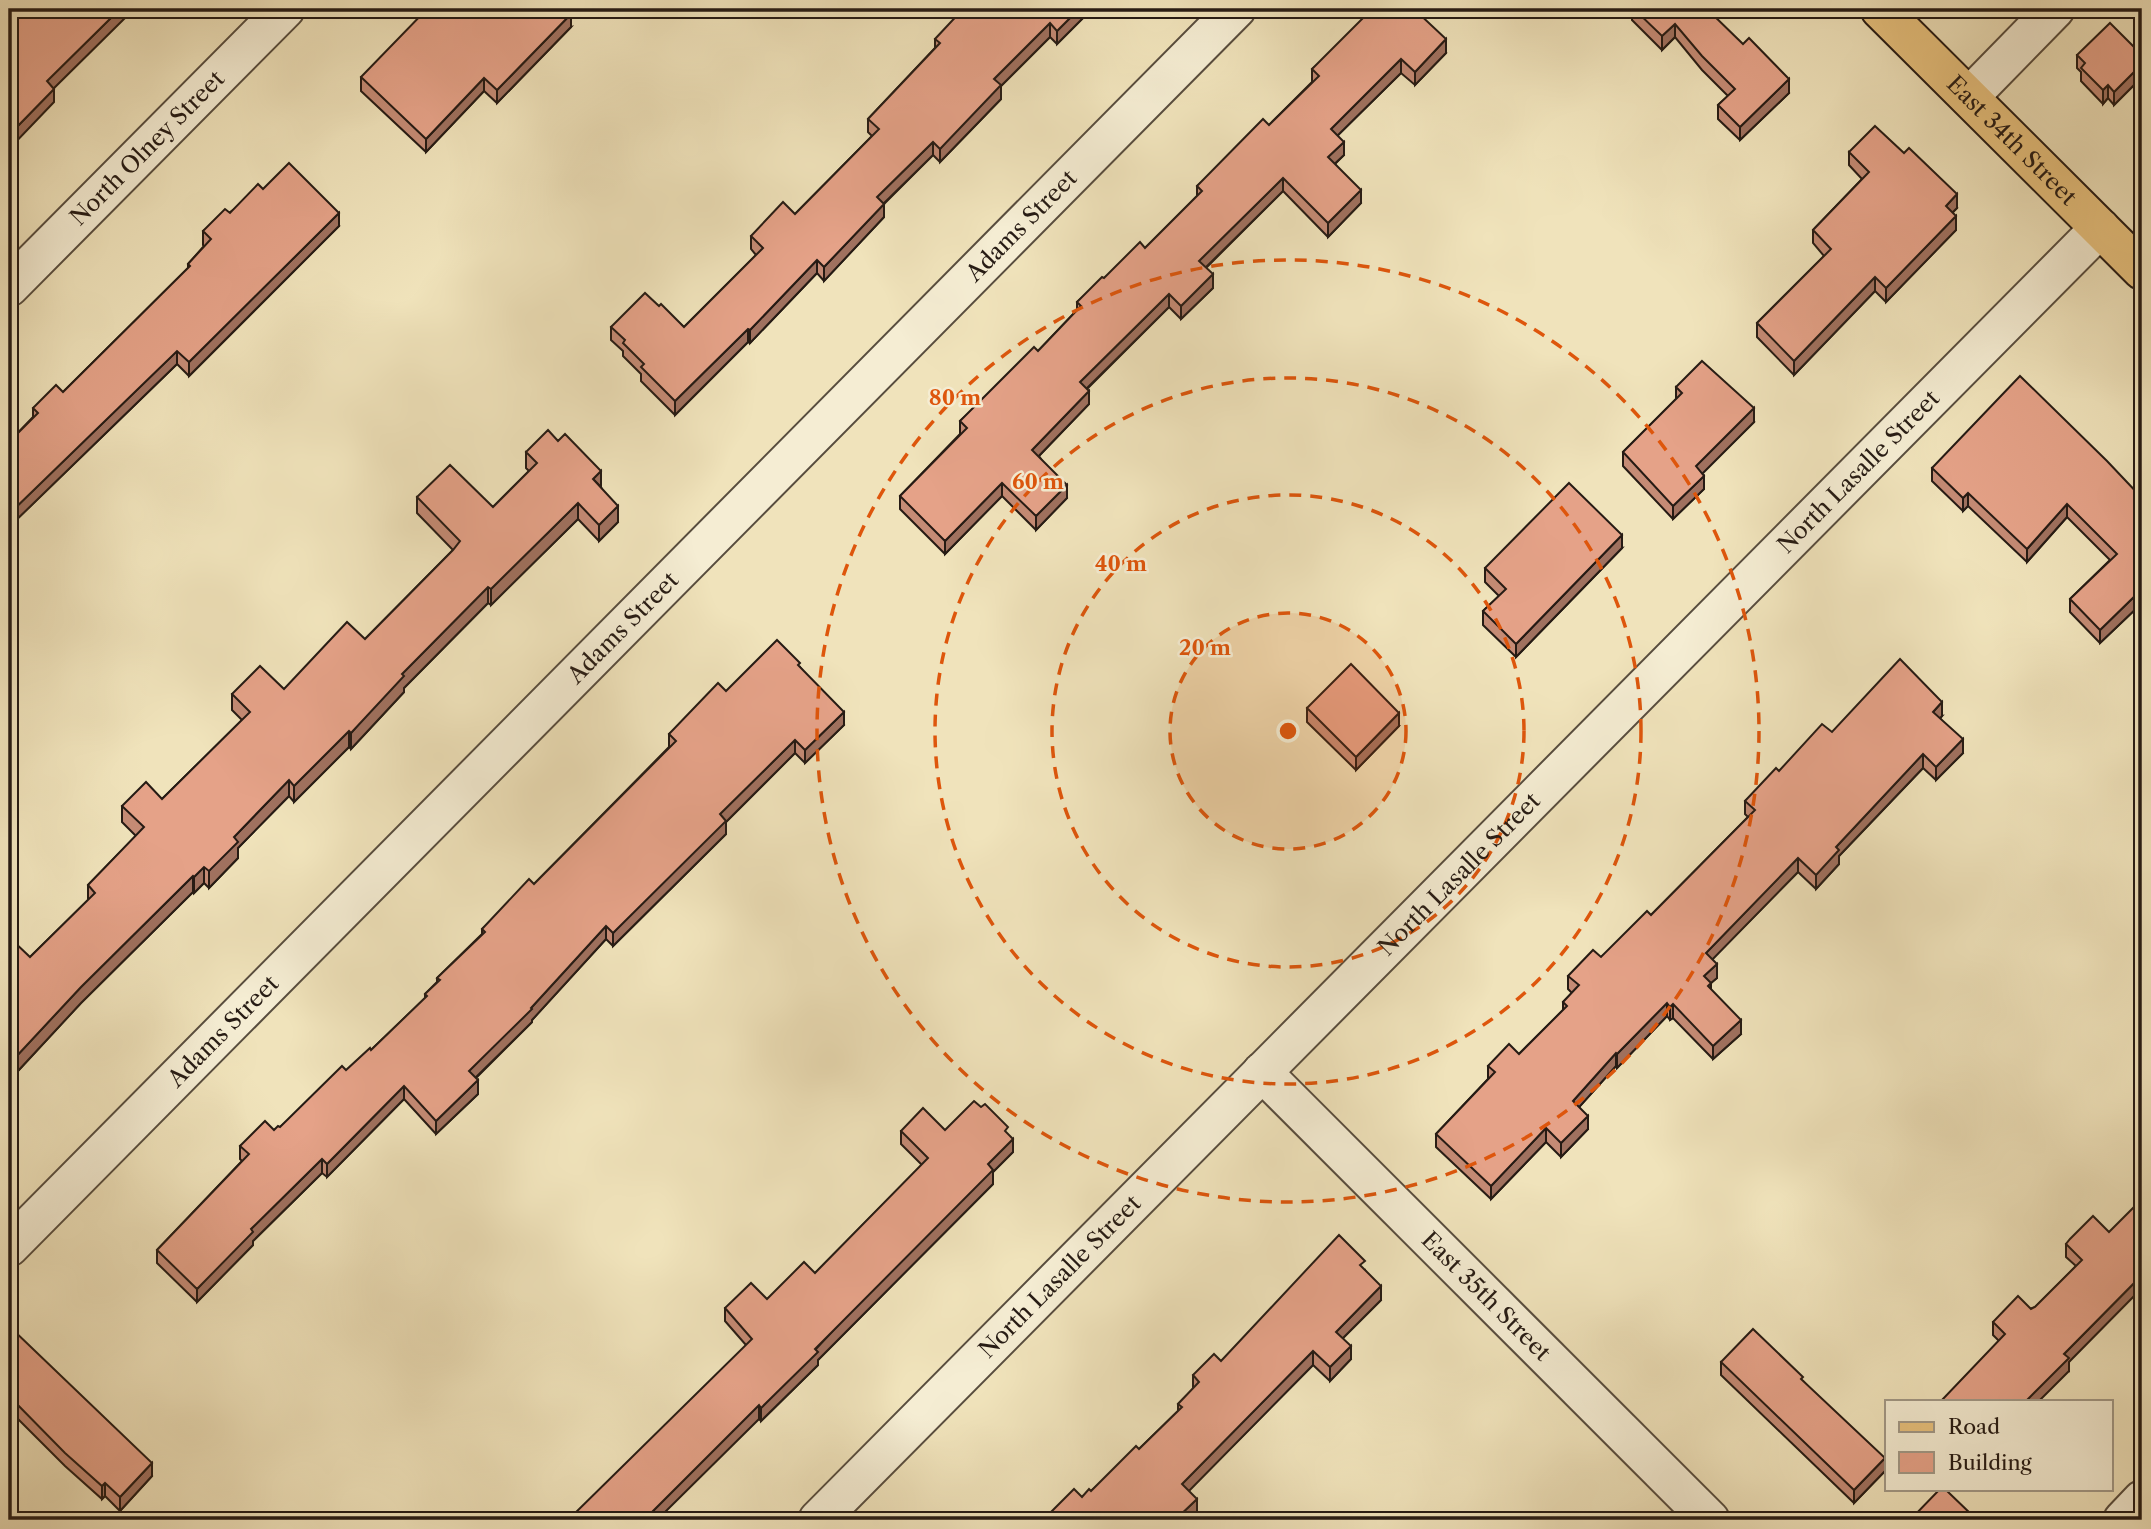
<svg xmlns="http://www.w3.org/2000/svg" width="2151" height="1529" font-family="'Libre Caslon Text',serif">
<rect width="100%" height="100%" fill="#f0e3bb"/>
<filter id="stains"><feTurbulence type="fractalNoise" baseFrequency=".00286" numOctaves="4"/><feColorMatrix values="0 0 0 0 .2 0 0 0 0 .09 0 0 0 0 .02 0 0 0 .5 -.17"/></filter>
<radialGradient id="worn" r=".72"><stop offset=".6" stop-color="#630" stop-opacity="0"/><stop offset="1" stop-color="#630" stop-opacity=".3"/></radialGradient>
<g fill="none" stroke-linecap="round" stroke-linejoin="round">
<defs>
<g id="minor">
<path d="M 1969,97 L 2055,9"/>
<path id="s1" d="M 9,287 L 285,9"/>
<path id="s2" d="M 1262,1072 L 1710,1520"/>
<path id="s3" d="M 9,1247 L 1236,9"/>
<path id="s4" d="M 818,1520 L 2100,228"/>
<path d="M 2123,1520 L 2142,1500"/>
</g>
<g id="major">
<path id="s5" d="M 1880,9 L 2142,270"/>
</g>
</defs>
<use href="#minor" stroke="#584d3e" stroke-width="42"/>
<use href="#major" stroke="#261b14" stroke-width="42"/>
<use href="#minor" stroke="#f5edd3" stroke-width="38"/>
<use href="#major" stroke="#e8c27e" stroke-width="38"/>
</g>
<g fill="#c58b75" stroke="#261b14" stroke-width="2">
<path d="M 1092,9 L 1057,44 L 1050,37 L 1001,86 L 1001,99 L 940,162 L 933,155 L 884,204 L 884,217 L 824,281 L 817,273 L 750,343 L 748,342 L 675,415 L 641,381 L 641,374 L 623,356 L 623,351 L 611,340 L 611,327 L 659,306 L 684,327 L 756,255 L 751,249 L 751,236 L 795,214 L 872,136 L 868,132 L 868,119 L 935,48 L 935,39 Z"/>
<path d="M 1632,9 L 1707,9 L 1789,93 L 1740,140 L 1718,119 L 1718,105 L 1728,96 L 1702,70 L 1675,37 L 1662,50 L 1632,20 Z"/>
<path d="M 1381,15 L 1446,53 L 1415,85 L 1401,73 L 1337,136 L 1344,155 L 1335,164 L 1361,203 L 1328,237 L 1283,191 L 1206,268 L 1213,288 L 1181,319 L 1169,307 L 1087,389 L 1089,404 L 1039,456 L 1067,498 L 1036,530 L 1002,496 L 945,554 L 900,509 L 900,496 L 960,434 L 960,421 L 1038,351 L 1077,310 L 1077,302 L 1104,278 L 1145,248 L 1197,196 L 1197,186 L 1269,125 L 1312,82 L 1312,69 Z"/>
<path d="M 571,27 L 497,103 L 484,91 L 426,152 L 361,91 L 361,77 Z"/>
<path d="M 2077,55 L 2142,55 L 2142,77 L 2114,105 L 2108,98 L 2103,104 L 2081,81 L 2081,72 L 2077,68 Z"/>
<path d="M 1849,152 L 1957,208 L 1953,212 L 1956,230 L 1886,302 L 1875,291 L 1794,375 L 1757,337 L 1757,323 L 1824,256 L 1813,243 L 1813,230 L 1862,179 L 1849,165 Z"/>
<path d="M 263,189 L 339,226 L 189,376 L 177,364 L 9,527 L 9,442 L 33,417 L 33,408 L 63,392 L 188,268 L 188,264 L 204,246 L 203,245 L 203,231 Z"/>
<path d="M 1676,387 L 1754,422 L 1702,473 L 1704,489 L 1673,519 L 1623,466 L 1623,452 L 1676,399 Z"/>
<path d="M 526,452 L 601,487 L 618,522 L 599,541 L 578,519 L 491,605 L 488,603 L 404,688 L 404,692 L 351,749 L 349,747 L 294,802 L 289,796 L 238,848 L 238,858 L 209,888 L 204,883 L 194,893 L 193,892 L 81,1003 L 17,1072 L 17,1083 L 9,1091 L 30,957 L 88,900 L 88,885 L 136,836 L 122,822 L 122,806 L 162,799 L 242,720 L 232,710 L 232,694 L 284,689 L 365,639 L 453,550 L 417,513 L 417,497 L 493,507 L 529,471 L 526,468 Z"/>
<path d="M 1932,468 L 2142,498 L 2142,603 L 2100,643 L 2070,612 L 2070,599 L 2110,560 L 2067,517 L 2027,562 L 1968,506 L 1963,511 L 1932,481 Z"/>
<path d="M 1622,548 L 1516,657 L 1483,625 L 1483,611 L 1499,596 L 1485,582 L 1485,568 Z"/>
<path d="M 800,667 L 844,725 L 805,763 L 795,753 L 726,822 L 726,834 L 613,946 L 606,939 L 532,1020 L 532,1022 L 476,1078 L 478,1094 L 436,1134 L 404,1099 L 327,1177 L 322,1173 L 253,1241 L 253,1245 L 197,1302 L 157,1263 L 157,1250 L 242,1161 L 240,1159 L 240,1146 L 280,1127 L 371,1050 L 425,998 L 425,994 L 437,982 L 437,978 L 482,934 L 482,929 L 534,884 L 669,747 L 669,734 L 726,691 Z"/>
<path d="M 1307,708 L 1399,726 L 1356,770 L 1307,722 Z"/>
<path d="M 1942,716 L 1940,718 L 1963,753 L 1936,780 L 1923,768 L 1839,856 L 1839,864 L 1816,889 L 1798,872 L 1712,959 L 1717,978 L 1711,983 L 1711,990 L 1741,1034 L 1713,1059 L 1673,1018 L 1670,1020 L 1667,1016 L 1617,1068 L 1616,1066 L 1579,1107 L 1588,1129 L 1561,1157 L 1546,1142 L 1491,1199 L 1436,1147 L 1436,1134 L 1488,1079 L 1488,1066 L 1519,1054 L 1563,1010 L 1563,1002 L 1572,993 L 1568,989 L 1568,976 L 1601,957 L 1651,915 L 1748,817 L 1745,814 L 1745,801 L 1779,771 L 1832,732 Z"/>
<path d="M 945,1130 L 1008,1135 L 1013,1152 L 993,1172 L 993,1184 L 818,1360 L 818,1365 L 761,1421 L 759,1419 L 746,1345 L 725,1321 L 725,1308 L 767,1299 L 815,1273 L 922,1165 L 901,1144 L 901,1131 Z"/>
<path d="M 2109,1232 L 2069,1362 L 2069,1371 L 1999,1341 L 1993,1335 L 1993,1322 L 2035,1307 L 2076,1266 L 2066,1257 L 2066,1244 Z"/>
<path d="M 1365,1270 L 1381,1300 L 1343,1338 L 1351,1359 L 1330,1381 L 1313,1365 L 1188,1491 L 1197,1513 L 1189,1520 L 1044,1520 L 1044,1519 L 1091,1491 L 1139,1449 L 1178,1411 L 1178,1404 L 1193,1389 L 1193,1375 L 1221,1361 Z"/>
<path d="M 9,1326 L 152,1476 L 120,1511 L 105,1496 L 102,1499 L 65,1466 L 9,1410 Z"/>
<path d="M 1721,1362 L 1803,1381 L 1885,1471 L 1854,1503 L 1721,1375 Z"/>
</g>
<g fill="#a0715f" stroke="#261b14" stroke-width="2">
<path d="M 120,9 L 129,9 L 129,14 L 47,95 L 47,81 Z"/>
<path d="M 1079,9 L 1092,9 L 1057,44 L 1057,31 Z"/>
<path d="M 571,14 L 571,27 L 497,103 L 497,90 Z"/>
<path d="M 1050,23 L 1050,37 L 1001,86 L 1001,99 L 940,162 L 940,149 L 994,79 Z"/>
<path d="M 1675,24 L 1675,37 L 1662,50 L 1662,36 Z"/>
<path d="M 1446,39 L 1446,53 L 1415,85 L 1415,72 Z"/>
<path d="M 1401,59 L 1401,73 L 1331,142 L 1331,129 Z"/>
<path d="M 2142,64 L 2142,77 L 2114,105 L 2114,92 Z"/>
<path d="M 484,78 L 484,91 L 426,152 L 426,139 Z"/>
<path d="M 1789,79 L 1789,93 L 1740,140 L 1740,127 Z"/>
<path d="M 2108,85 L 2108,98 L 2103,104 L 2103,90 Z"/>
<path d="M 54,89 L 54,102 L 9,149 L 9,135 Z"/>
<path d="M 933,142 L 933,155 L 877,210 L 877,197 Z"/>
<path d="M 1344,142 L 1344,155 L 1328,170 L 1328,157 Z"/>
<path d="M 1283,178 L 1283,191 L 1199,274 L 1199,261 Z"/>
<path d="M 1361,190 L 1361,203 L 1328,237 L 1328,223 Z"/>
<path d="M 1957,194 L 1957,208 L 1946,219 L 1946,206 Z"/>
<path d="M 884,204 L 884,217 L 824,281 L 824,267 Z"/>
<path d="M 339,213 L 339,226 L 189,376 L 189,362 Z"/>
<path d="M 1956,216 L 1956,230 L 1886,302 L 1886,288 Z"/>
<path d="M 817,260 L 817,273 L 750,343 L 750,330 Z"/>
<path d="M 1213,274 L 1213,288 L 1181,319 L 1181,306 Z"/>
<path d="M 1875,277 L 1875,291 L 1794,375 L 1794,361 Z"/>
<path d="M 1169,294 L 1169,307 L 1080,395 L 1080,382 Z"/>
<path d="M 748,329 L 748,342 L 675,415 L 675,401 Z"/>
<path d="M 177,351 L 177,364 L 9,527 L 9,514 Z"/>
<path d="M 1089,391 L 1089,404 L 1032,463 L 1032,450 Z"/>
<path d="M 1754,408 L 1754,422 L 1696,480 L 1696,466 Z"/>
<path d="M 601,471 L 601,487 L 593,479 Z"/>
<path d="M 1704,476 L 1704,489 L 1673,519 L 1673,506 Z"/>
<path d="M 1002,483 L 1002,496 L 945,554 L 945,541 Z"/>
<path d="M 1067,485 L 1067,498 L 1036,530 L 1036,516 Z"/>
<path d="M 1968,493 L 1968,506 L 1963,511 L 1963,498 Z"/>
<path d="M 578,503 L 578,519 L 491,605 L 491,589 Z"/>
<path d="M 2067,504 L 2067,517 L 2027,562 L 2027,549 Z"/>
<path d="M 618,506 L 618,522 L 599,541 L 599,525 Z"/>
<path d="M 1622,535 L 1622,548 L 1516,657 L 1516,644 Z"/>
<path d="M 488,587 L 488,603 L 404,688 L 404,692 L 351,749 L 351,733 L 402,674 Z"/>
<path d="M 2142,589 L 2142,603 L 2100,643 L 2100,630 Z"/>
<path d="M 1942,702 L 1942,716 L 1933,726 L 1933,712 Z"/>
<path d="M 844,712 L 844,725 L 805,763 L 805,750 Z"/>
<path d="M 1399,713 L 1399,726 L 1356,770 L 1356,757 Z"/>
<path d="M 349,731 L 349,747 L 294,802 L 294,786 Z"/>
<path d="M 1963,739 L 1963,753 L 1936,780 L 1936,767 Z"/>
<path d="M 795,740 L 795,753 L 726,822 L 726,834 L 613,946 L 613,933 L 720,814 Z"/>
<path d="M 1923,754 L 1923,768 L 1839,856 L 1839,864 L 1816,889 L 1816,875 L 1836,847 Z"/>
<path d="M 289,780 L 289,796 L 238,848 L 238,858 L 209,888 L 209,871 L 234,837 Z"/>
<path d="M 1798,858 L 1798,872 L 1706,966 L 1706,953 Z"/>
<path d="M 204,867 L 204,883 L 194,893 L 194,877 Z"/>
<path d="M 193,876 L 193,892 L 81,1003 L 17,1072 L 17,1083 L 9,1091 L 9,1075 L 12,1061 L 81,987 Z"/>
<path d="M 606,926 L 606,939 L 532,1020 L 532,1022 L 469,1084 L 469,1071 L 531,1008 Z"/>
<path d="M 1717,964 L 1717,978 L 1711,983 L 1711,997 L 1704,976 Z"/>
<path d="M 1667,1003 L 1667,1016 L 1617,1068 L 1617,1054 Z"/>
<path d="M 1673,1004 L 1673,1018 L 1670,1020 L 1670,1007 Z"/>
<path d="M 1741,1020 L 1741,1034 L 1713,1059 L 1713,1046 Z"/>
<path d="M 1616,1053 L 1616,1066 L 1573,1114 L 1573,1101 Z"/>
<path d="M 478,1080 L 478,1094 L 436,1134 L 436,1121 Z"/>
<path d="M 404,1086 L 404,1099 L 327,1177 L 327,1164 Z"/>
<path d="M 1588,1116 L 1588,1129 L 1561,1157 L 1561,1143 Z"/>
<path d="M 1546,1128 L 1546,1142 L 1491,1199 L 1491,1186 Z"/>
<path d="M 1013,1139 L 1013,1152 L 993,1172 L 993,1184 L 818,1360 L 818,1365 L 761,1421 L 761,1408 L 988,1164 Z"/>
<path d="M 322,1159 L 322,1173 L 253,1241 L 253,1245 L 197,1302 L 197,1289 L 251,1229 Z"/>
<path d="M 2142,1275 L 2142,1288 L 2069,1362 L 2069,1371 L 2039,1401 L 2028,1401 L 2028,1399 L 2064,1354 Z"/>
<path d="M 1381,1286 L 1381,1300 L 1336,1345 L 1336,1332 Z"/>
<path d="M 1351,1346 L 1351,1359 L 1330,1381 L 1330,1367 Z"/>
<path d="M 1313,1351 L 1313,1365 L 1182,1498 L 1182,1484 Z"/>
<path d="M 759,1405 L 759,1419 L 657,1520 L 644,1520 Z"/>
<path d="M 1885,1458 L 1885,1471 L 1854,1503 L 1854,1490 Z"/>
<path d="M 152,1463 L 152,1476 L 120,1511 L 120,1497 Z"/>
<path d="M 105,1483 L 105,1496 L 102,1499 L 102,1486 Z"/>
<path d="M 1197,1499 L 1197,1513 L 1189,1520 L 1175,1520 Z"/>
</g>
<g fill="#e5a288" stroke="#261b14" stroke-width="2">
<path d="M 25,9 L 120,9 L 47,81 L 54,89 L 9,135 L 9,25 Z"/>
<path d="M 427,9 L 566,9 L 571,14 L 497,90 L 484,78 L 426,139 L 361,77 Z"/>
<path d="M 963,9 L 1079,9 L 1057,31 L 1050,23 L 994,79 L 1001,85 L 940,149 L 933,142 L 877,197 L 884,204 L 824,267 L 817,260 L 750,330 L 748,329 L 675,401 L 641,367 L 644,364 L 623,343 L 625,340 L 611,327 L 645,293 L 659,306 L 661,304 L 684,327 L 763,248 L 751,236 L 783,202 L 795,214 L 879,129 L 868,119 L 940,43 L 935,39 Z"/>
<path d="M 1372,9 L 1374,9 L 1381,15 L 1387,9 L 1414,9 L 1446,39 L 1415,72 L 1401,59 L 1331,129 L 1344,142 L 1328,157 L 1361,190 L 1328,223 L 1283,178 L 1199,261 L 1213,274 L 1181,306 L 1169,294 L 1080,382 L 1089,391 L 1032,450 L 1067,485 L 1036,516 L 1002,483 L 945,541 L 900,496 L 967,428 L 960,421 L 1034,347 L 1038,351 L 1081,306 L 1077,302 L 1102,277 L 1104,278 L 1140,242 L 1145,248 L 1202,191 L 1197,186 L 1263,119 L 1269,125 L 1319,76 L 1312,69 Z"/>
<path d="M 1634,9 L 1707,9 L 1743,44 L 1749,38 L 1789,79 L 1740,127 L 1718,105 L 1735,89 L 1702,56 L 1675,24 L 1662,36 Z"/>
<path d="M 2110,23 L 2142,55 L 2142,64 L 2114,92 L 2108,85 L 2103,90 L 2081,68 L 2085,63 L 2077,55 Z"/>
<path d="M 1875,126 L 1904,153 L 1909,148 L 1957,194 L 1946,206 L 1956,216 L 1886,288 L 1875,277 L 1794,361 L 1757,323 L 1831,249 L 1813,230 L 1869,172 L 1849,152 Z"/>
<path d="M 289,163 L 339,213 L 189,362 L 177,351 L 9,514 L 9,442 L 38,413 L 33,408 L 56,385 L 63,392 L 190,266 L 188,264 L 211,239 L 203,231 L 225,209 L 230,213 L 258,184 L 263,189 Z"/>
<path d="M 1702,361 L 1754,408 L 1696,466 L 1704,476 L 1673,506 L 1623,452 L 1682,393 L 1676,387 Z"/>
<path d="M 2020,376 L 2107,461 L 2142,498 L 2142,589 L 2100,630 L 2070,599 L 2117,554 L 2067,504 L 2027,549 L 1968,493 L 1963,498 L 1932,468 Z"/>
<path d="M 548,430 L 558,441 L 565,434 L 601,471 L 593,479 L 618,506 L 599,525 L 578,503 L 491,589 L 488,587 L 402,674 L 404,676 L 351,733 L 349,731 L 294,786 L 289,780 L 234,837 L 238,842 L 209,871 L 204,867 L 194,877 L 193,876 L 81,987 L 12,1061 L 17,1067 L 9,1075 L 9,937 L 30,957 L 95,893 L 88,885 L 144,827 L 122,806 L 146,782 L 162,799 L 250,712 L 232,694 L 260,666 L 284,689 L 347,622 L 365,639 L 453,550 L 460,541 L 417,497 L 450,465 L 493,507 L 537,463 L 526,452 Z"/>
<path d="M 1569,483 L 1622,535 L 1516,644 L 1483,611 L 1506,589 L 1485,568 Z"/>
<path d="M 777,640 L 800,663 L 798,665 L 844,712 L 805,750 L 795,740 L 720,814 L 726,821 L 613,933 L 606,926 L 531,1008 L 532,1009 L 469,1071 L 478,1080 L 436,1121 L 404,1086 L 327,1164 L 322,1159 L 251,1229 L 253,1232 L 197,1289 L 157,1250 L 249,1154 L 240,1146 L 265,1121 L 274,1130 L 278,1126 L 280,1127 L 342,1066 L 346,1070 L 370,1048 L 371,1050 L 427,996 L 425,994 L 440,980 L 437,978 L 485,932 L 482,929 L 529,879 L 534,884 L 676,741 L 669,734 L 718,683 L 726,691 Z"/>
<path d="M 1900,659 L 1942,702 L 1933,712 L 1963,739 L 1936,767 L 1923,754 L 1836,847 L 1839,850 L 1816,875 L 1798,858 L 1706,953 L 1717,964 L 1704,976 L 1711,983 L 1708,986 L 1741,1020 L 1713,1046 L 1673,1004 L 1670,1007 L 1667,1003 L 1617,1054 L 1616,1053 L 1573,1101 L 1588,1116 L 1561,1143 L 1546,1128 L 1491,1186 L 1436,1134 L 1495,1072 L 1488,1066 L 1509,1044 L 1519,1054 L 1567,1006 L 1563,1002 L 1579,985 L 1568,976 L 1593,950 L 1601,957 L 1647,911 L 1651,915 L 1755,810 L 1745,801 L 1776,768 L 1779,771 L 1822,724 L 1832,732 Z"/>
<path d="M 1351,664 L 1399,713 L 1356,757 L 1307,708 Z"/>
<path d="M 974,1101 L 981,1107 L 985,1104 L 1008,1127 L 1005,1131 L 1013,1139 L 988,1164 L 993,1170 L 815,1349 L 818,1352 L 761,1408 L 759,1405 L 644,1520 L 568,1520 L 752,1339 L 725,1308 L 751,1283 L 767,1299 L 804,1262 L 815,1273 L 928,1158 L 901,1131 L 923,1108 L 945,1130 Z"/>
<path d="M 2142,1199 L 2142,1275 L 2064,1354 L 2069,1358 L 2028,1399 L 2030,1401 L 1941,1401 L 2005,1334 L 1993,1322 L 2018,1296 L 2031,1309 L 2035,1307 L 2082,1260 L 2066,1244 L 2070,1239 L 2093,1216 L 2109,1232 Z"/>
<path d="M 1339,1235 L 1365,1261 L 1360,1265 L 1381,1286 L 1336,1332 L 1351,1346 L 1330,1367 L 1313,1351 L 1182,1484 L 1197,1499 L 1175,1520 L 1046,1520 L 1044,1519 L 1074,1489 L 1082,1497 L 1089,1489 L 1091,1491 L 1136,1446 L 1139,1449 L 1182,1407 L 1178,1404 L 1199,1382 L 1193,1375 L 1214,1354 L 1221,1361 Z"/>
<path d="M 9,1326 L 152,1463 L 120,1497 L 105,1483 L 102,1486 L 65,1453 L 9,1396 Z"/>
<path d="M 1753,1329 L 1803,1377 L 1801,1379 L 1885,1458 L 1854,1490 L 1721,1362 Z"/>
<path d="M 1940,1489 L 1945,1489 L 1974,1517 L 1970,1520 L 1910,1520 Z"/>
</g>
<circle cx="1288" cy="731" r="118" fill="#de560c" fill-opacity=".12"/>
<g fill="none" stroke="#de560c" stroke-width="3.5" stroke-dasharray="12 9">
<circle cx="1288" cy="731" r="118"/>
<circle cx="1288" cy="731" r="236"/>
<circle cx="1288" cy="731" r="353"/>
<circle cx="1288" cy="731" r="471"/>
</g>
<g text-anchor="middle" stroke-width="5" stroke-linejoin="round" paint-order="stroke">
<g font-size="23" fill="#261b14" stroke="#f5edd3">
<text dy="8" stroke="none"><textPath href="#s5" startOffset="186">East 34th Street</textPath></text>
<text dy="8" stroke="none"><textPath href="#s1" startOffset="196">North Olney Street</textPath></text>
<text dy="8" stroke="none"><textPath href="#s3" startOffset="1438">Adams Street</textPath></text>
<text dy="8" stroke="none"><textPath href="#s4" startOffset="1477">North Lasalle Street</textPath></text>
<text dy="8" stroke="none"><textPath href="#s3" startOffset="872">Adams Street</textPath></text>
<text dy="8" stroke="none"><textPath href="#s4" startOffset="910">North Lasalle Street</textPath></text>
<text dy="8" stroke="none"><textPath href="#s3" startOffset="304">Adams Street</textPath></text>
<text dy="8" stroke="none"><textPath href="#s4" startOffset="343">North Lasalle Street</textPath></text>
<text dy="8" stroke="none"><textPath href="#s2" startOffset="317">East 35th Street</textPath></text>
</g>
</g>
<circle cx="1288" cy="731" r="10" fill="#de560c" stroke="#f5edd3" stroke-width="3.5"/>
<g font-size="21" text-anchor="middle" font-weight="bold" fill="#de560c" stroke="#f5edd3" stroke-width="5" stroke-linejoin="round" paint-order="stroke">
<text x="955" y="405">80 m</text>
<text x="1038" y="489">60 m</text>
<text x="1121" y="571">40 m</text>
<text x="1205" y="655">20 m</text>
</g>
<rect width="2151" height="1529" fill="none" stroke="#f0e3bb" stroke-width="35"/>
<rect x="10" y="10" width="2130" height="1508" fill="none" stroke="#261b14" stroke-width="3.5"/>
<rect x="18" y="18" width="2116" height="1494" fill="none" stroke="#261b14" stroke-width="2"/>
<rect x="1885" y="1400" width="228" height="91" fill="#f5edd3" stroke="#a29987" stroke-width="2"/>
<rect x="1899" y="1422" width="35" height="10" fill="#e8c27e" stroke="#a29987" stroke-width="2"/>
<text x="1948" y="1434" font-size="21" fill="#261b14">Road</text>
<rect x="1899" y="1452" width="35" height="21" fill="#e5a288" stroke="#a29987" stroke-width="2"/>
<text x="1948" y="1470" font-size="21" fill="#261b14">Building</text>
<rect width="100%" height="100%" filter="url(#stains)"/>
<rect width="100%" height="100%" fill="url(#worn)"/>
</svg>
